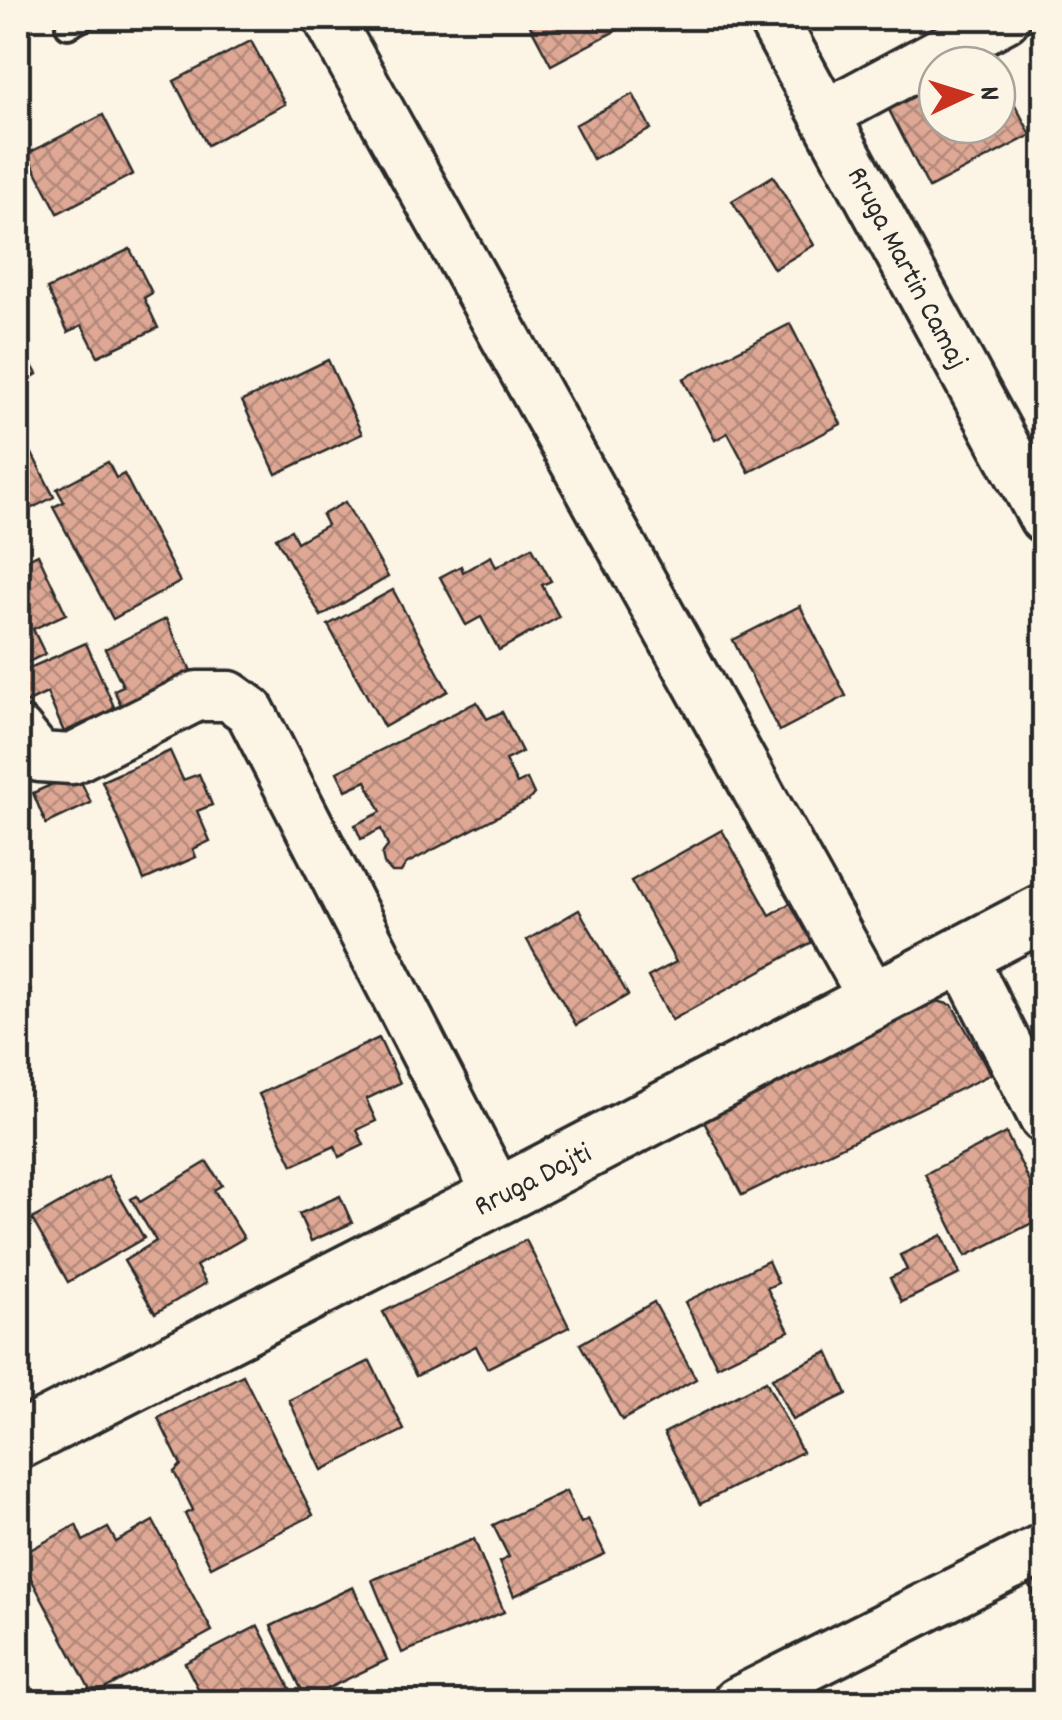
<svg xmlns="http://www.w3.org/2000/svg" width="1062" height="1720" font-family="Dekko,sans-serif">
<defs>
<pattern id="building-cross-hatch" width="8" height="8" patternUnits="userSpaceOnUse" patternTransform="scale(2.5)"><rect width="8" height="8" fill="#dea895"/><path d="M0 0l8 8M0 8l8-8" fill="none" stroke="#b4897a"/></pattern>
</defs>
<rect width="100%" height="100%" fill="#fcf5e5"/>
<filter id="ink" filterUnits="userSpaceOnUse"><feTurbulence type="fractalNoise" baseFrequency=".01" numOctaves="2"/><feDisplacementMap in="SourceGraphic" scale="20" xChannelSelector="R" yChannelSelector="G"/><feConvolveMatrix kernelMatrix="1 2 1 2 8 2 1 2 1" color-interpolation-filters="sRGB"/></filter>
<g filter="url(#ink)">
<g fill="url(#building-cross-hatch)" stroke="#2b2b2b" stroke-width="2.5">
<path d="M 526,18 L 610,18 L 617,30 L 551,65 Z"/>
<path d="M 251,41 L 285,104 L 207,145 L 174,81 Z"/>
<path d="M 997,71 L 1031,135 L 929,188 L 885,102 L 937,75 L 937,125 L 997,125 Z"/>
<path d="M 633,94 L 651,129 L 593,159 L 575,125 Z"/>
<path d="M 103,115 L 133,174 L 58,213 L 27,154 Z"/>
<path d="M 773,176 L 814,245 L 774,269 L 732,201 Z"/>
<path d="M 130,249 L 152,293 L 144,298 L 158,328 L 98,356 L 82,325 L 68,332 L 47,289 Z"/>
<path d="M 790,324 L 841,424 L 749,472 L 728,433 L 715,440 L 683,379 Z"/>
<path d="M 18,341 L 37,374 L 18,386 Z"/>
<path d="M 328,360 L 362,434 L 276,474 L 242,401 Z"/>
<path d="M 18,426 L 54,497 L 18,515 Z"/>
<path d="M 108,462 L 116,478 L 124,474 L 180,582 L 113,619 L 53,507 L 64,502 L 57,489 Z"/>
<path d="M 345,502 L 388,577 L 321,616 L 276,538 L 291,530 L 297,542 L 327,525 L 322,515 Z"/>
<path d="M 532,547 L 551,581 L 542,585 L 559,617 L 499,650 L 481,617 L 466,625 L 440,577 L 461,566 L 463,572 L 491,556 L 496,567 Z"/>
<path d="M 38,554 L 66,614 L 33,629 L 45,654 L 18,667 L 18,564 Z"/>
<path d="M 393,590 L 448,691 L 384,727 L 328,625 Z"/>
<path d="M 800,606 L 846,696 L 779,731 L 733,640 Z"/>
<path d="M 166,619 L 193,675 L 123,709 L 114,690 L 123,686 L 105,649 Z"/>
<path d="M 86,643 L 115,709 L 64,732 L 47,693 L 24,704 L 18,690 L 18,673 Z"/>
<path d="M 477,702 L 487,719 L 502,712 L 522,752 L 505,760 L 517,784 L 527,779 L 534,794 L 529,800 L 406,864 L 401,872 L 392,872 L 384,864 L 382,854 L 388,846 L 381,829 L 361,839 L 355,825 L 381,812 L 366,781 L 346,790 L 337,772 Z"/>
<path d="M 170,751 L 183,780 L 199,774 L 212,805 L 197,811 L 210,841 L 193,849 L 196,857 L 144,880 L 102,781 Z"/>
<path d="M 77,773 L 91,803 L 46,824 L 33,793 Z"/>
<path d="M 722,830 L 770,915 L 799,898 L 821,937 L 672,1020 L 648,977 L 676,962 L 631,881 Z"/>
<path d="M 579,910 L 628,995 L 576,1025 L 527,940 Z"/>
<path d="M 18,965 L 32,994 L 18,1001 Z"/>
<path d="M 933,1000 L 952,1005 L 991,1074 L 742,1195 L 700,1114 Z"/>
<path d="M 379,1038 L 400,1083 L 366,1099 L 376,1121 L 357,1130 L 364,1145 L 339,1157 L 335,1146 L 293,1165 L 259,1094 Z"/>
<path d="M 1006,1133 L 1044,1211 L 1044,1217 L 966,1256 L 925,1174 Z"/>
<path d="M 207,1162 L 222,1185 L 214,1190 L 244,1238 L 196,1266 L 206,1283 L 155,1313 L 124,1261 L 156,1241 L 131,1199 L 137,1196 L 140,1202 Z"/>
<path d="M 108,1176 L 144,1238 L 68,1282 L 32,1219 Z"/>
<path d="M 340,1196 L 352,1223 L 311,1241 L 299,1214 Z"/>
<path d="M 942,1235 L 960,1274 L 902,1302 L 890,1278 L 907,1270 L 900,1255 Z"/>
<path d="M 526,1240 L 569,1327 L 487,1368 L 476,1346 L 416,1376 L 383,1312 Z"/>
<path d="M 768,1261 L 778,1283 L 767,1288 L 789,1331 L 717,1366 L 685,1302 Z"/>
<path d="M 654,1302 L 696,1379 L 622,1420 L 580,1344 Z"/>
<path d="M 828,1352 L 847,1394 L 792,1420 L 772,1378 Z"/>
<path d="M 370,1361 L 404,1430 L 322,1470 L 289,1400 Z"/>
<path d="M 243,1375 L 313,1515 L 211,1567 L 185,1514 L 193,1510 L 174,1472 L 181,1465 L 158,1418 Z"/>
<path d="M 766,1381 L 802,1452 L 700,1504 L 664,1433 Z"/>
<path d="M 566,1491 L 581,1523 L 588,1519 L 605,1554 L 514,1596 L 499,1562 L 509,1557 L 493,1525 Z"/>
<path d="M 153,1521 L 212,1631 L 93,1695 L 19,1556 L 76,1525 L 83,1541 L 108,1528 L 116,1542 Z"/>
<path d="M 474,1539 L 504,1612 L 402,1653 L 372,1580 Z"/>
<path d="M 1044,1576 L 1044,1615 L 1029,1584 Z"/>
<path d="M 353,1587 L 387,1660 L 306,1699 L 271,1626 Z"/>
<path d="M 258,1626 L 297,1702 L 205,1702 L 185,1663 Z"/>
</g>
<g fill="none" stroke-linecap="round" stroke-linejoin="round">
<defs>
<path id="lane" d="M 68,26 L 83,18"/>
<g id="street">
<path d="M 328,18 L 874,1000"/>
<path d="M 772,18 L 1044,518"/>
<path d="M 826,114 L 1005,18"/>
<path d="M 18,731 L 39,757 L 72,759 L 197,696 L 229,696 L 250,711 L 499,1196"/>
<path d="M 961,955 L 1044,1118"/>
<path d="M 737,1702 L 1044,1548"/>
</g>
<path id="secondary" d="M 18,1441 L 499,1196 L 1044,912"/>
</defs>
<use href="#lane" stroke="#2b2b2b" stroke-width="30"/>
<use href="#street" stroke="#2b2b2b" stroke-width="55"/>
<use href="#secondary" stroke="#2b2b2b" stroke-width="62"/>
<use href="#lane" stroke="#fcf5e5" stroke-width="22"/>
<use href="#street" stroke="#fcf5e5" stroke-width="48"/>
<use href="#secondary" stroke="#fcf5e5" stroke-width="55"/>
</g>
</g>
<g text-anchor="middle" stroke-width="8" stroke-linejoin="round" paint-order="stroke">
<g font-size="30" fill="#2b2b2b" stroke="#fcf5e5">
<text transform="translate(909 267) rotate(62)" y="10">Rruga Martin Camaj</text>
<text transform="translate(532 1178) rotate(-27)" y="10">Rruga Dajti</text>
</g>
</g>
<rect width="1062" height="1720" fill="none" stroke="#fcf5e5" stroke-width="60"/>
<rect x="30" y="30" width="1002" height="1660" fill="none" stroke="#2b2b2b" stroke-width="4" filter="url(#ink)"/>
<g transform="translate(967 95) rotate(86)"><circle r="48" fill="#fcf5e5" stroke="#a8a49b" stroke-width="2.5"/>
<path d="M0-8L18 38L0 25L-18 38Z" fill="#c8321e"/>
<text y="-15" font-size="28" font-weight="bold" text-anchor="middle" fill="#2b2b2b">N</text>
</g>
</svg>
